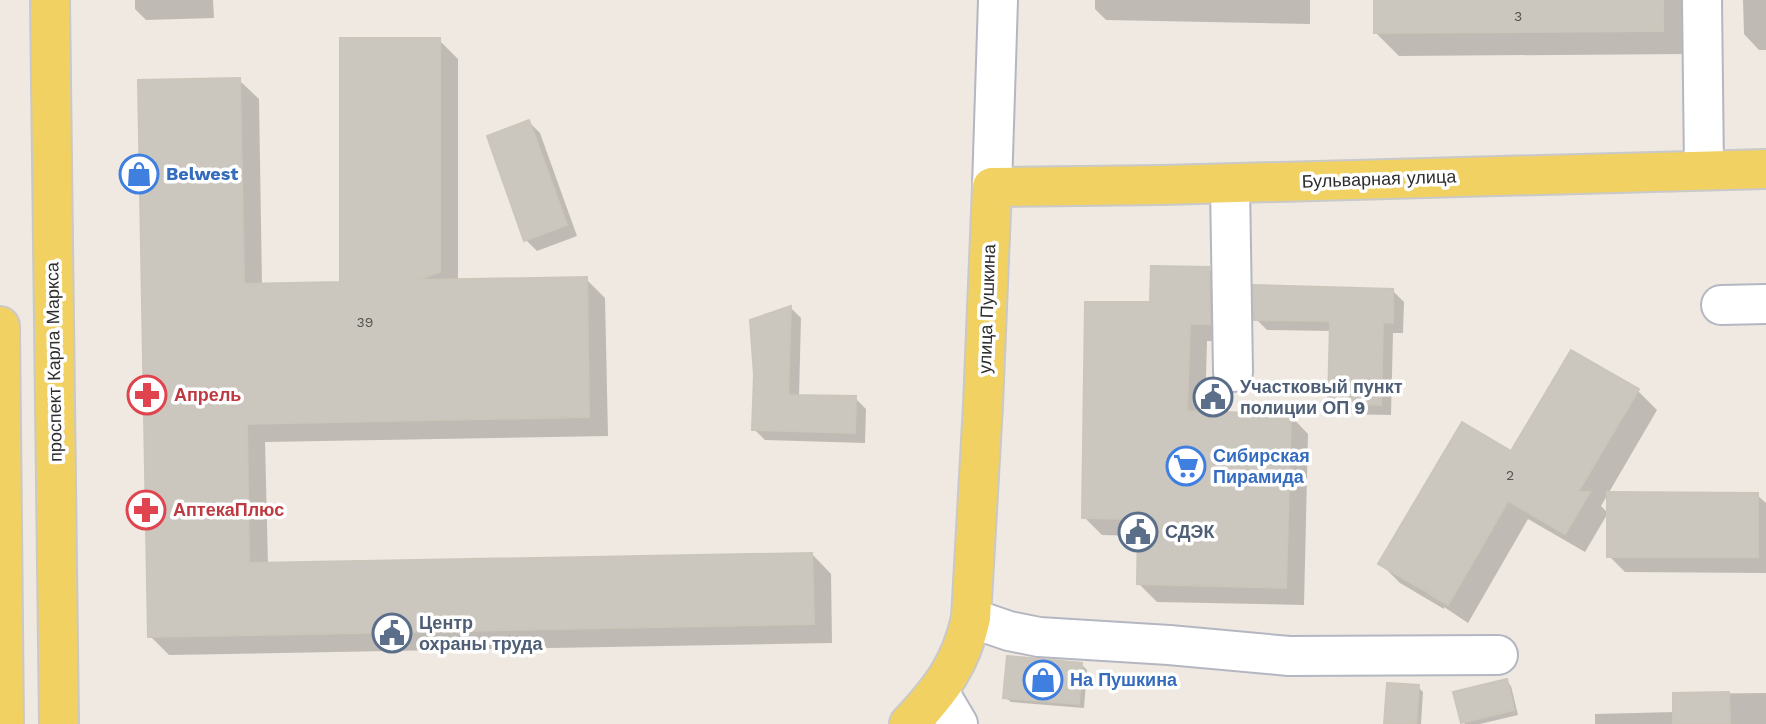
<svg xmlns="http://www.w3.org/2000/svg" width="1766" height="724" font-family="'Work Sans',sans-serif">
<rect width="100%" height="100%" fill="#efe9e1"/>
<g fill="#0003">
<path d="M 135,0 L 213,0 L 214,18 L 146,20 L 135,9 Z"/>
<path d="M 1095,0 L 1310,0 L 1310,24 L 1106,20 L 1095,9 Z"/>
<path d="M 1375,0 L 1686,0 L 1686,54 L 1399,56 L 1375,32 Z"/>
<path d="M 1743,0 L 1766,0 L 1766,50 L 1759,50 L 1744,34 Z"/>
<path d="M 439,40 L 458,59 L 458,281 L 586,279 L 605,298 L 608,436 L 265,442 L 268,565 L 812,554 L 831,574 L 832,643 L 169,655 L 150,636 L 239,80 L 259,99 L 262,285 L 342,283 Z"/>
<path d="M 529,122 L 540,133 L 577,236 L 537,251 L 526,240 Z"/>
<path d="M 1209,269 L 1227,287 L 1228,342 L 1207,341 L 1205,413 L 1290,415 L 1308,434 L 1304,605 L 1157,602 L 1139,584 L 1140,536 L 1102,535 L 1084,517 L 1152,304 Z"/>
<path d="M 1393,291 L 1404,302 L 1403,333 L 1393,333 L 1391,415 L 1341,414 L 1330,403 L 1332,331 L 1267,330 L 1256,319 Z"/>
<path d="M 791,308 L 801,318 L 799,397 L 855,398 L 866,409 L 865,443 L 765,440 L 754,429 Z"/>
<path d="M 1638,391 L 1657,410 L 1601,506 L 1608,513 L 1585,552 L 1528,519 L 1468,623 L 1444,607 L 1444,609 L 1400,583 L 1381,564 L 1512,453 Z"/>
<path d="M 1757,495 L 1766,503 L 1766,573 L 1625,572 L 1609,556 Z"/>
<path d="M 1081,664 L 1087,670 L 1084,708 L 1011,702 L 1005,697 Z"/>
<path d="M 1506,681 L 1511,686 L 1518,715 L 1480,724 L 1465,724 L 1463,722 Z"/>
<path d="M 1418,687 L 1423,692 L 1421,724 L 1386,724 Z"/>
<path d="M 1766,693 L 1766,724 L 1595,724 L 1595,714 L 1675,712 L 1674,694 Z"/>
</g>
<g fill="#cbc7bf" stroke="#cbc5ba" stroke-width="2">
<path d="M 1374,0 L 1663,0 L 1663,31 L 1374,33 Z"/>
<path d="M 340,38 L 440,38 L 440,272 L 416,280 L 587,277 L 589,417 L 247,424 L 249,563 L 812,553 L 814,624 L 148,637 L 138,80 L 240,78 L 244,284 L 340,282 Z"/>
<path d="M 529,120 L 567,225 L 524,241 L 487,136 Z"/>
<path d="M 1151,266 L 1209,267 L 1210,324 L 1190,324 L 1187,411 L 1291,414 L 1286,588 L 1137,584 L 1138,519 L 1082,518 L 1085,302 L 1150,302 Z"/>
<path d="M 1253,285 L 1393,289 L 1393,323 L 1383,322 L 1381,405 L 1328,403 L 1330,321 L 1254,320 Z"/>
<path d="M 791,306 L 788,395 L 856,396 L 855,433 L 752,430 L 754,375 L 750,320 Z"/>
<path d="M 1571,350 L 1639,389 L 1578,492 L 1590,492 L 1565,534 L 1508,501 L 1448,605 L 1428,593 L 1426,583 L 1425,591 L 1378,564 L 1462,422 L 1511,451 Z"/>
<path d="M 1607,492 L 1758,493 L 1758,557 L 1607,557 Z"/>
<path d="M 1007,656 L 1082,663 L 1079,704 L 1003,698 Z"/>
<path d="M 1507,679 L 1514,710 L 1461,723 L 1453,692 Z"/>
<path d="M 1387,683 L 1419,685 L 1416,724 L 1384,724 Z"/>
<path d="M 1729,692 L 1730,724 L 1673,724 L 1673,693 Z"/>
</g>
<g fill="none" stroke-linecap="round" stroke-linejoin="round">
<defs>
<g id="minor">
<path d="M 1702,0 L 1704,170"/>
<path d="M 1230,184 L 1233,372"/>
<path d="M 992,187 L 998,0"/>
<path d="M 1721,305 L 1766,304"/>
<path d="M 971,618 L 1009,631 L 1039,637 L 1169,645 L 1289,656 L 1498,655"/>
<path d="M 939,692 L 958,724"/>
</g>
<g id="major">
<path d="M 50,0 L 59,724"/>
<path d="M 0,326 L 4,724"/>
<path d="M 909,724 C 941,690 961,664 971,618 L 983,405 L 992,187 L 1162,185 L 1766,169"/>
</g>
</defs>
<use href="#minor" stroke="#b4b7c1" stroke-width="42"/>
<use href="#major" stroke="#c9c9c9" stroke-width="42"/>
<use href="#minor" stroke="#fff" stroke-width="38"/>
<use href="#major" stroke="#f2d163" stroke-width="38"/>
</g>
<defs>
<symbol id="shop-ring" viewBox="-11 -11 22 22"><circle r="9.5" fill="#fff" stroke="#3f7fe0" stroke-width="1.5"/><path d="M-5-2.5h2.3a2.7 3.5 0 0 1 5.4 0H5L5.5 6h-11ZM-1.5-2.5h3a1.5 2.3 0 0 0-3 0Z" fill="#3f7fe0"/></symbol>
<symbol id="pharmacy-ring" viewBox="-11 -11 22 22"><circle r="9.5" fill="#fff" stroke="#e0444e" stroke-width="1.5"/><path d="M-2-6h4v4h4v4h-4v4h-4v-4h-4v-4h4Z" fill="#e0444e"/></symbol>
<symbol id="civic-ring" viewBox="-11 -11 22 22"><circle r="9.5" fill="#fff" stroke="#5c6f8a" stroke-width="1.5"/><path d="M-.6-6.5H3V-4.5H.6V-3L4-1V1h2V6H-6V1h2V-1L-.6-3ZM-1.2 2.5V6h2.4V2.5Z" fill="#5c6f8a"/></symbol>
<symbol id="supermarket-ring" viewBox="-11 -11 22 22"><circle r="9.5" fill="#fff" stroke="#3f7fe0" stroke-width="1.5"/><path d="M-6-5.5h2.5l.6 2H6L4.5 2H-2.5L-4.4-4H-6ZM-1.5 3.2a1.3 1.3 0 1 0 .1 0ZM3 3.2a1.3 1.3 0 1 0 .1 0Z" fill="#3f7fe0"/></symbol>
</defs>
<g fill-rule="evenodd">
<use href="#shop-ring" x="117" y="152" width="44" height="44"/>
<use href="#pharmacy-ring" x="125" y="373" width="44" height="44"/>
<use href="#civic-ring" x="1191" y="375" width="44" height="44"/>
<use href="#supermarket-ring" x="1164" y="444" width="44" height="44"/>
<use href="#pharmacy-ring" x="124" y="488" width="44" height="44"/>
<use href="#civic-ring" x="1116" y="510" width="44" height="44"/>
<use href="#civic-ring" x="370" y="611" width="44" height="44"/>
<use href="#shop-ring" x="1021" y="658" width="44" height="44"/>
</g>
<g text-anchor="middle" stroke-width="7" stroke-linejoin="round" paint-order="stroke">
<g font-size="14" fill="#555452">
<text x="1518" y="21">3</text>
<text x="365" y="327">39</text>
<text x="1510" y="480">2</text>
</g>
<g font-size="18" font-weight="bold" fill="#366cbe" stroke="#fff" text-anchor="start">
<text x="166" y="180">Belwest</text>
<text x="1213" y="462">Сибирская<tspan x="1213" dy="21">Пирамида</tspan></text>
<text x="1070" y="686">На Пушкина</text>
</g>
<g font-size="18" fill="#2e2e2e" stroke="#fff">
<text transform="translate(1379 179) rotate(-2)" y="6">Бульварная улица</text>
<text transform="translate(987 309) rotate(-88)" y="6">улица Пушкина</text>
<text transform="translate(54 362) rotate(-91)" y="6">проспект Карла Маркса</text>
</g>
<g font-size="18" font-weight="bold" fill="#4e5e75" stroke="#fff" text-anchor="start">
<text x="1240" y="393">Участковый пункт<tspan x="1240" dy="21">полиции ОП 9</tspan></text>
<text x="1165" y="538">СДЭК</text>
<text x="419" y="629">Центр<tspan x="419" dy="21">охраны труда</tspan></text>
</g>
<g font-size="18" font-weight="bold" fill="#be3a42" stroke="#fff" text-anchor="start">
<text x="174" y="401">Апрель</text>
<text x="173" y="516">АптекаПлюс</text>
</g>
</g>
</svg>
